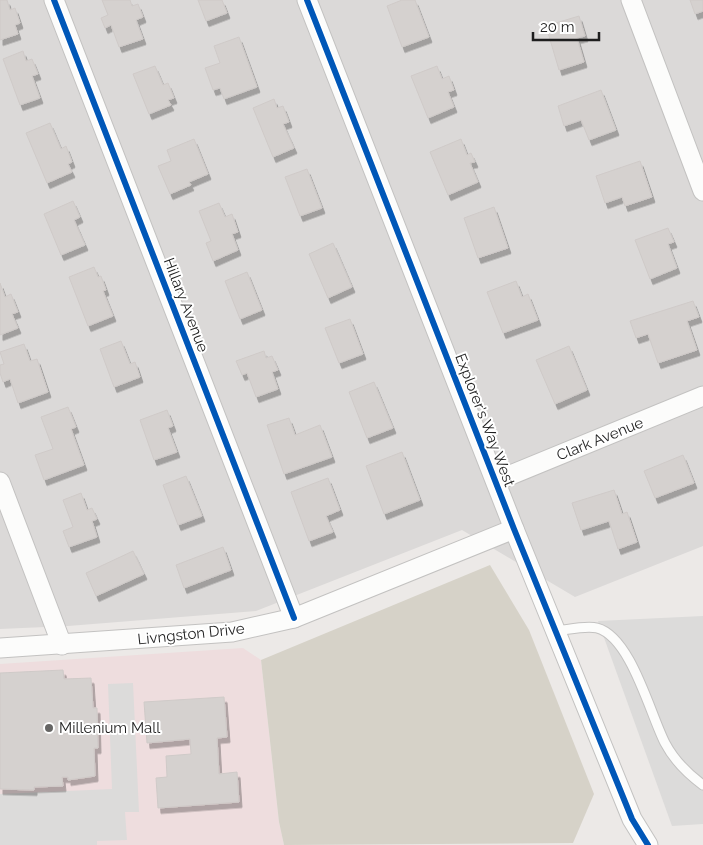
<svg xmlns="http://www.w3.org/2000/svg" width="703" height="845" font-family="Raleway,sans-serif">
<defs>
<filter id="shadow"><feDropShadow dx="3" dy="5.5" stdDeviation="0" flood-color="#0004"/></filter>
</defs>
<rect width="100%" height="100%" fill="#ece9e7"/>
<path fill="#dbd9d8" d="M 0,0 L 703,0 L 703,546 L 575,597 L 462,530 L 256,611 L 68,626 L 0,629 Z"/>
<path fill="#eeddde" d="M 243,648 L 261,660 L 279,822 L 284,845 L 0,845 L 0,664 Z"/>
<path fill="#d6d2c8" d="M 490,565 L 529,630 L 594,794 L 573,843 L 284,845 L 279,822 L 261,660 Z"/>
<g fill="#dcdbda">
<path d="M 703,616 L 703,824 L 672,826 L 598,621 Z"/>
<path d="M 133,683 L 139,812 L 125,812 L 127,840 L 97,841 L 97,845 L 0,845 L 0,794 L 112,789 L 108,684 Z"/>
</g>
<g fill="#d5d1cf" stroke="#cfcac8" filter="url(#shadow)">
<path d="M 0,0 L 7,0 L 10,10 L 15,8 L 20,23 L 15,25 L 18,34 L 0,40 Z"/>
<path d="M 102,0 L 130,0 L 132,6 L 138,4 L 143,17 L 136,20 L 143,39 L 119,47 L 111,25 L 105,28 L 101,18 L 108,15 Z"/>
<path d="M 198,0 L 222,0 L 227,13 L 206,21 Z"/>
<path d="M 402,0 L 415,0 L 429,37 L 402,47 L 387,6 Z"/>
<path d="M 690,0 L 703,0 L 703,11 L 695,14 Z"/>
<path d="M 579,16 L 585,36 L 577,38 L 584,62 L 559,70 L 546,26 Z"/>
<path d="M 239,37 L 257,87 L 224,99 L 220,88 L 213,90 L 205,68 L 220,63 L 214,46 Z"/>
<path d="M 23,51 L 26,61 L 32,59 L 38,74 L 32,76 L 40,98 L 20,105 L 3,59 Z"/>
<path d="M 155,66 L 163,85 L 168,83 L 174,98 L 168,100 L 171,105 L 149,114 L 133,74 Z"/>
<path d="M 437,66 L 442,79 L 449,76 L 454,90 L 448,92 L 454,107 L 428,118 L 411,76 Z"/>
<path d="M 601,90 L 616,130 L 589,140 L 581,120 L 564,126 L 558,106 Z"/>
<path d="M 274,99 L 277,108 L 283,106 L 289,122 L 283,124 L 294,148 L 273,157 L 253,108 Z"/>
<path d="M 50,123 L 61,149 L 66,146 L 72,162 L 68,164 L 72,172 L 47,183 L 26,133 Z"/>
<path d="M 194,139 L 208,174 L 189,182 L 191,185 L 170,194 L 158,166 L 171,161 L 167,150 Z"/>
<path d="M 461,139 L 467,155 L 471,153 L 475,162 L 470,163 L 478,182 L 448,195 L 430,152 Z"/>
<path d="M 640,161 L 652,197 L 625,206 L 622,197 L 605,203 L 596,176 Z"/>
<path d="M 307,169 L 322,208 L 300,216 L 285,177 Z"/>
<path d="M 73,201 L 80,217 L 74,220 L 85,245 L 61,255 L 44,214 Z"/>
<path d="M 219,203 L 225,217 L 232,214 L 238,232 L 232,234 L 238,250 L 213,261 L 206,243 L 211,241 L 199,211 Z"/>
<path d="M 494,207 L 508,248 L 478,258 L 464,218 Z"/>
<path d="M 668,228 L 674,242 L 668,244 L 677,268 L 650,279 L 635,240 Z"/>
<path d="M 333,243 L 352,287 L 328,298 L 309,254 Z"/>
<path d="M 94,267 L 98,277 L 101,276 L 106,290 L 103,291 L 113,316 L 88,326 L 69,277 Z"/>
<path d="M 247,272 L 262,310 L 240,319 L 225,281 Z"/>
<path d="M 516,281 L 522,297 L 528,294 L 538,320 L 503,333 L 487,292 Z"/>
<path d="M 0,283 L 5,297 L 11,294 L 18,312 L 12,314 L 18,328 L 0,335 Z"/>
<path d="M 693,301 L 699,317 L 687,321 L 697,350 L 658,363 L 648,334 L 636,338 L 630,321 Z"/>
<path d="M 350,319 L 363,354 L 339,363 L 325,328 Z"/>
<path d="M 121,341 L 130,364 L 135,362 L 140,377 L 114,387 L 100,349 Z"/>
<path d="M 24,344 L 30,361 L 37,359 L 48,392 L 18,403 L 10,379 L 3,382 L 0,373 L 0,365 L 4,364 L 0,352 Z"/>
<path d="M 569,346 L 587,390 L 555,404 L 536,360 Z"/>
<path d="M 264,351 L 266,358 L 272,356 L 278,370 L 272,372 L 278,389 L 256,397 L 247,373 L 242,375 L 236,361 Z"/>
<path d="M 374,382 L 393,428 L 367,438 L 349,392 Z"/>
<path d="M 68,407 L 76,427 L 71,429 L 84,465 L 44,480 L 35,455 L 53,449 L 41,417 Z"/>
<path d="M 167,410 L 173,426 L 168,428 L 177,452 L 154,460 L 140,420 Z"/>
<path d="M 289,418 L 295,435 L 320,425 L 332,457 L 284,474 L 267,425 Z"/>
<path d="M 402,452 L 420,500 L 384,514 L 366,466 Z"/>
<path d="M 683,455 L 694,483 L 655,498 L 644,471 Z"/>
<path d="M 186,476 L 202,516 L 178,525 L 163,485 Z"/>
<path d="M 328,478 L 340,510 L 326,516 L 333,532 L 309,541 L 291,492 Z"/>
<path d="M 614,490 L 622,514 L 627,512 L 637,542 L 618,549 L 609,521 L 581,530 L 572,503 Z"/>
<path d="M 81,493 L 87,510 L 92,508 L 97,519 L 92,521 L 97,537 L 69,547 L 63,531 L 73,527 L 63,500 Z"/>
<path d="M 223,547 L 231,570 L 184,588 L 176,565 Z"/>
<path d="M 133,551 L 144,574 L 96,596 L 86,573 Z"/>
<path d="M 63,670 L 64,679 L 91,678 L 93,708 L 97,708 L 98,748 L 94,748 L 95,776 L 68,780 L 68,777 L 62,777 L 63,786 L 34,787 L 34,790 L 0,789 L 0,673 Z"/>
<path d="M 224,697 L 227,737 L 217,738 L 219,774 L 237,772 L 239,802 L 158,808 L 156,778 L 167,777 L 166,756 L 191,754 L 190,739 L 147,743 L 144,702 Z"/>
</g>
<g fill="none" stroke-linecap="round" stroke-linejoin="round">
<defs>
<path id="service" d="M 555,631 C 567,630 586,625 597,628 C 631,637 650,714 665,743 C 674,760 688,774 703,785"/>
<g id="minor">
<path d="M 54,0 L 294,618"/>
<path d="M 307,0 L 514,529 L 632,819 L 648,845"/>
<path d="M 631,0 L 703,191"/>
<path d="M 496,481 L 703,396"/>
<path d="M 0,482 L 62,645"/>
<path d="M 0,648 L 232,632 L 294,618 L 514,529"/>
</g>
</defs>
<use href="#service" stroke="#c3c2c1" stroke-width="11"/>
<use href="#minor" stroke="#c3c2c1" stroke-width="21"/>
<use href="#service" stroke="#fcfcfb" stroke-width="9"/>
<use href="#minor" stroke="#fcfcfb" stroke-width="19"/>
<defs>
<g id="cycleway">
<path d="M 54,0 L 294,618"/>
<path d="M 307,0 L 514,529 L 632,819 L 648,845"/>
</g>
</defs>
<use href="#cycleway" stroke="#fff" stroke-width="9"/>
<use href="#cycleway" stroke="#0057b8" stroke-width="6"/>
</g>
<circle fill="#666564" stroke="#fff" stroke-width="2" cx="49" cy="728" r="5"/>
<g text-anchor="middle" stroke-width="4" stroke-linejoin="round" paint-order="stroke">
<g font-size="15" fill="#1e1e1e" stroke="#fff">
<text transform="translate(186 305) rotate(69)" y="5">Hillary Avenue</text>
<text transform="translate(485 420) rotate(69)" y="5">Explorer's Way West</text>
<text transform="translate(600 439) rotate(-22)" y="5">Clark Avenue</text>
<text transform="translate(191 634) rotate(-6)" y="5">Livngston Drive</text>
</g>
<g font-size="15" fill="#1e1e1e" stroke="#fff" text-anchor="start">
<text x="59" y="733">Millenium Mall</text>
</g>
</g>
<path d="M533 32v8h66v-8" fill="none" stroke="#1e1e1e" stroke-width="2.5"/>
<text x="540" y="32" font-size="15" fill="#1e1e1e" stroke="#ffffff" stroke-width="4" paint-order="stroke">20 m</text>
</svg>
